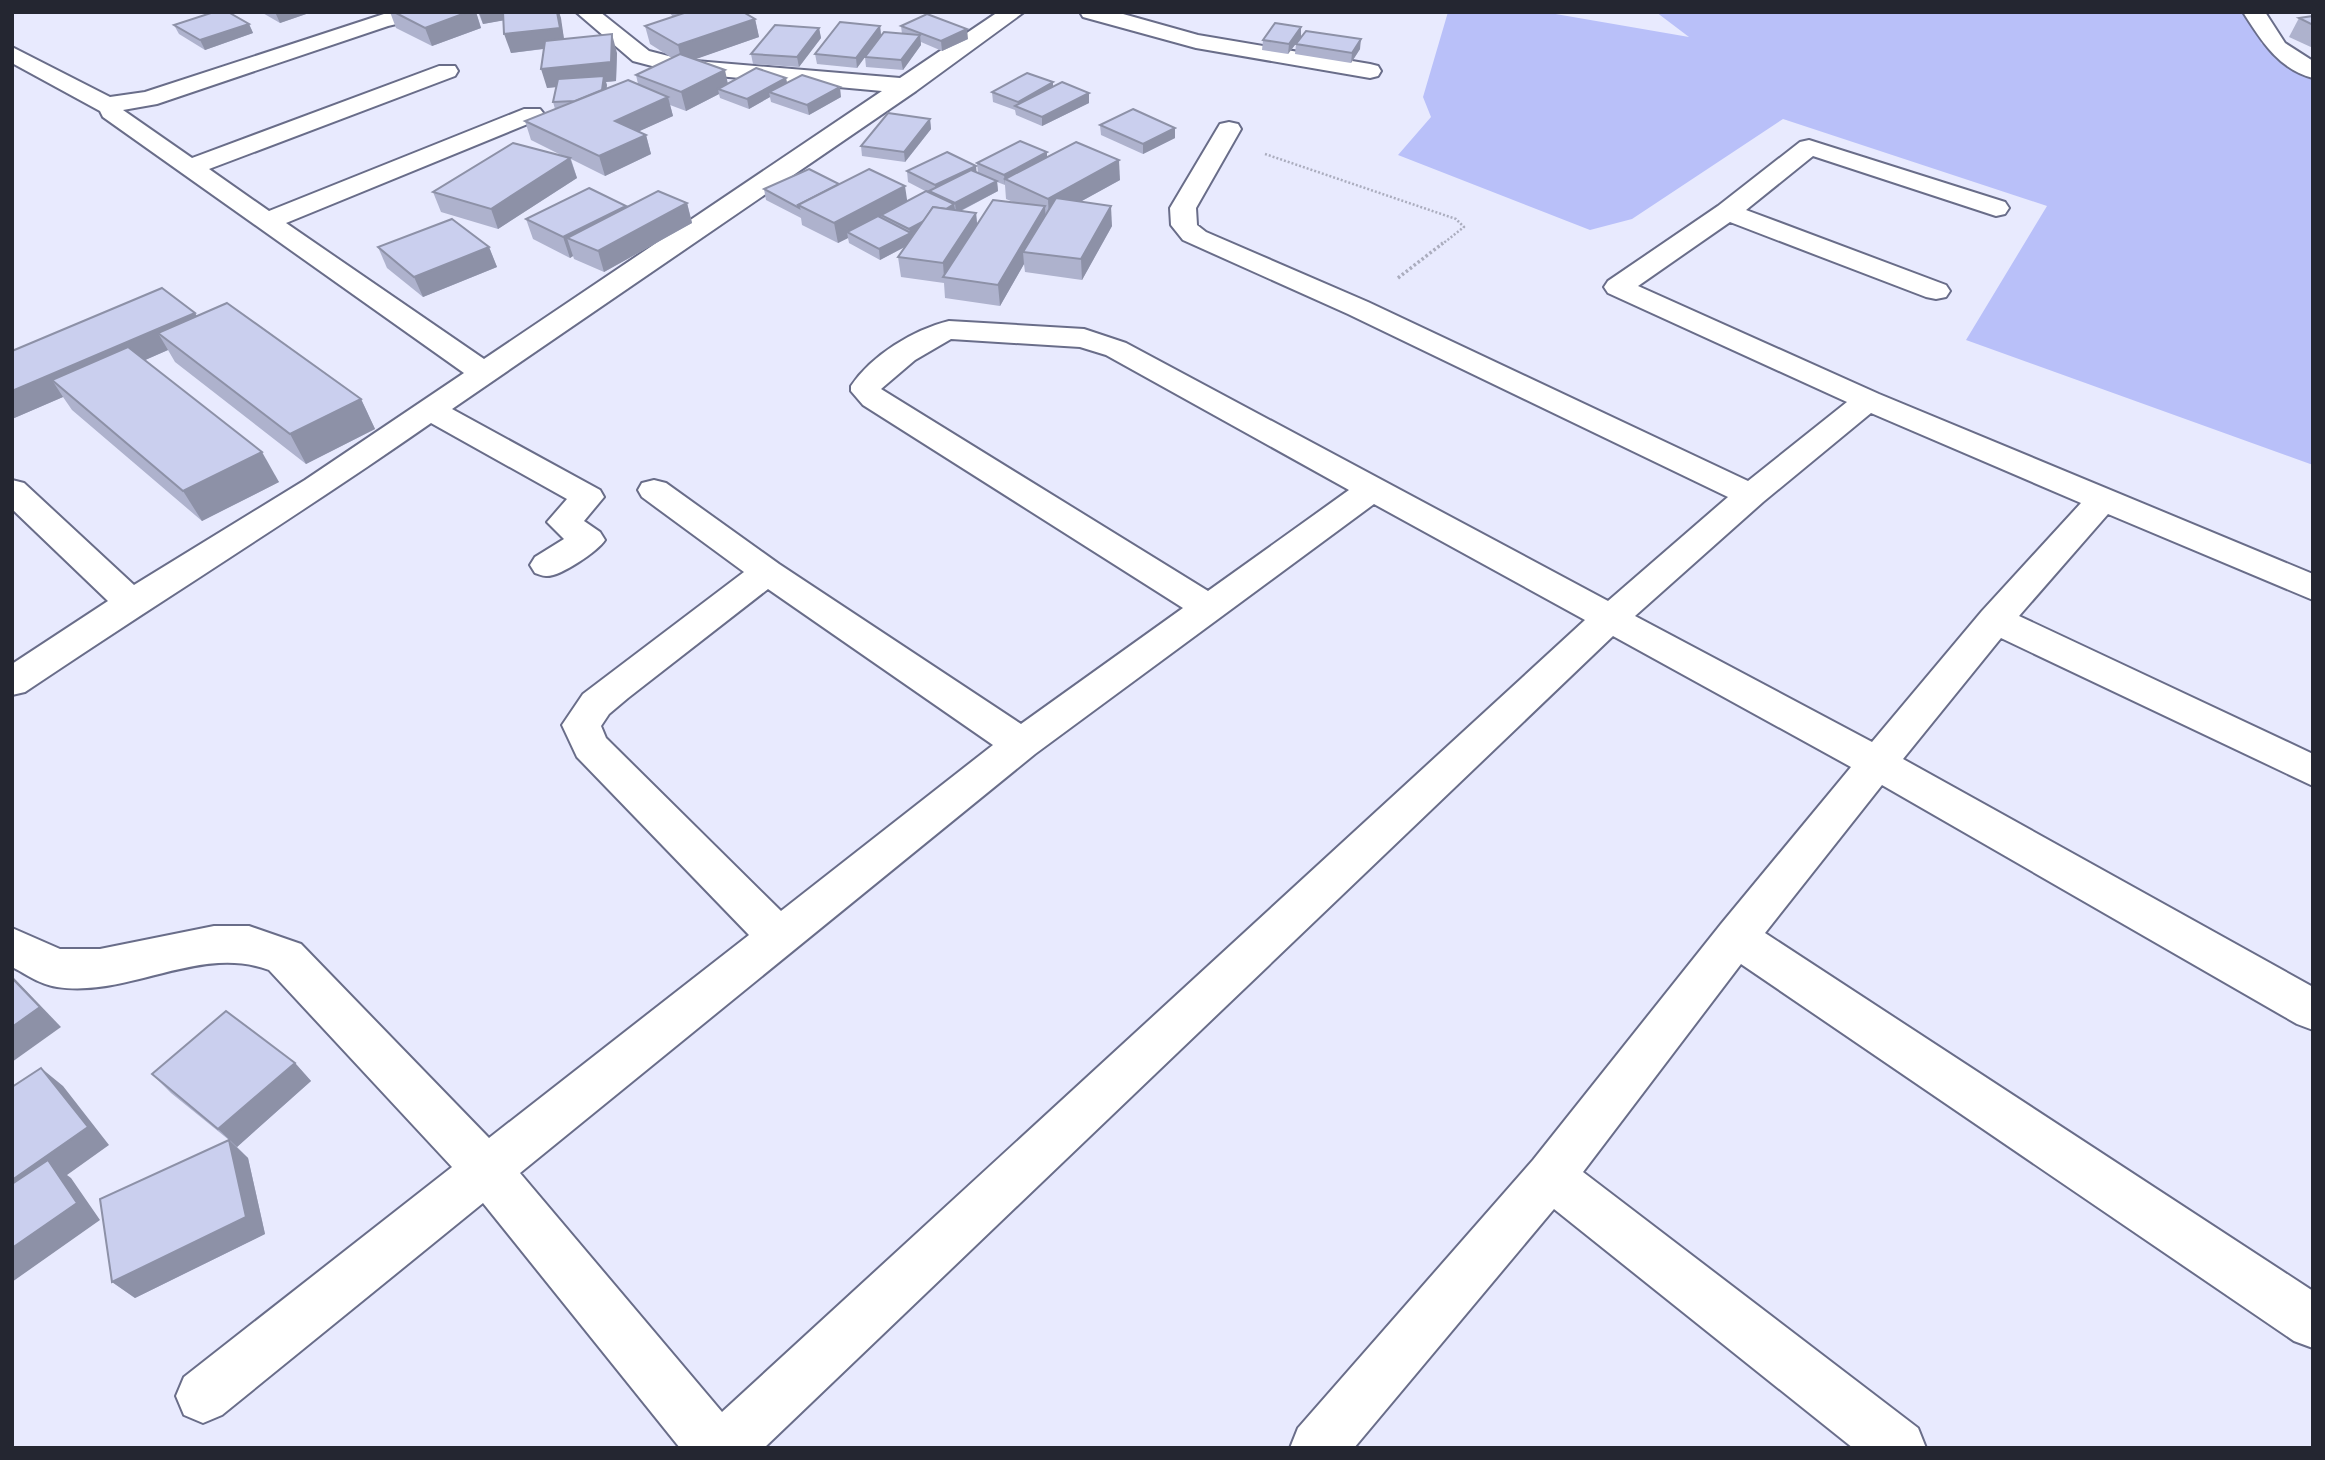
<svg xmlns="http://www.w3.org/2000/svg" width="2325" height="1460" font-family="'Alegreya Sans',sans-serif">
<rect width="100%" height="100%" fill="#e8eafe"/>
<path fill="#b9c0f9" d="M 1448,12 L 1544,12 L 1689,37 L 1656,12 L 2264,12 L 2261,43 L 2313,77 L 2313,465 L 1966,340 L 2047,206 L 1783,119 L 1632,219 L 1590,230 L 1398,155 L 1431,117 L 1423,97 Z"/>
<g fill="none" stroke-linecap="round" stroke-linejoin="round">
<defs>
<g id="minor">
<path d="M 390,12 L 429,12 L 426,17 L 388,26 L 157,104 L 123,110 L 192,158 L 439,66 L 455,66 L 458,71 L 455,76 L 209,169 L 269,211 L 524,109 L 540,109 L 544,114 L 540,119 L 286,223 L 484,359 L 882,91 L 675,72 L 633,61 L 576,12 L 600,12 L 649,51 L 684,60 L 900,78 L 998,12 L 1024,12 L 916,91 L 452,409 L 600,490 L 604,497 L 584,521 L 600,532 L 605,540 C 598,551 560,577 546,576 C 542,576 539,574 535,573 L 530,565 L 535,557 L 564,539 L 547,522 L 567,499 L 431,423 C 298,516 160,601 25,692 L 12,695 L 12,664 L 108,601 L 12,509 L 12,480 L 24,483 L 134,585 L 305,480 L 464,373 L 103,117 L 100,111 L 12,63 L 12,47 L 110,97 L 145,92 Z"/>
<path d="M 1080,12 L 1116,12 L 1198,35 L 1370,64 L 1378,66 L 1381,71 L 1378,76 L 1370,78 L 1196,48 L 1083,17 Z"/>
<path d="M 2243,12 L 2265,12 L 2285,43 L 2313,61 L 2313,78 C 2278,69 2261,40 2243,12 Z"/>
<path d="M 1229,122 L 1238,124 L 1241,129 L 1196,208 L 1197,225 L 1206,232 L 1368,302 L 1748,481 L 1847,402 L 1608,293 L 1604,287 L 1608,281 L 1718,206 L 1800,142 L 1809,140 L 2005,202 L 2009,208 L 2005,214 L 1996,216 L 1813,156 L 1746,210 L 1946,285 L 1950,291 L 1946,297 L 1936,299 L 1926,297 L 1730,222 L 1638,286 L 1879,394 L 2313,574 L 2313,600 L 2108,514 L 2019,616 L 2313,754 L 2313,786 L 2001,638 L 1903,759 L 2313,987 L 2313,1030 L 2297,1024 L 1882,785 L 1765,933 L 2313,1291 L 2313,1348 L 2294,1341 L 1741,964 L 1583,1172 L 1918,1428 L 1926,1448 L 1853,1448 L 1554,1209 L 1354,1448 L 1290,1448 L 1298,1428 L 1533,1160 L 1721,924 L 1851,767 L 1613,636 L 764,1448 L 680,1448 L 483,1203 L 222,1415 L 203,1423 L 184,1415 L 176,1396 L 184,1377 L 452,1167 L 269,970 C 199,944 129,998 57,987 C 41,985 26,974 12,967 L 12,928 L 60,949 L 100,949 L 214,926 L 249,926 L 301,944 L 489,1138 L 749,935 L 577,757 L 562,725 L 583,694 L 744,572 L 642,497 L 638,490 L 642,483 L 654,480 L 666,483 L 779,564 L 1021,724 L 1183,608 L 863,405 L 851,391 L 851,386 C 872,355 913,330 949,321 L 1084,329 L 1126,343 L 1608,601 L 1728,497 L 1348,314 L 1183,240 L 1171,225 L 1170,208 L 1217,129 L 1220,124 ZM 951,339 L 1080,347 L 1106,355 L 1349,490 L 1208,591 L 881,389 L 915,360 ZM 1871,413 L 2081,503 L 1982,611 L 1872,742 L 1635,616 L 1763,502 ZM 1374,504 L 1585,620 L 722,1412 L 520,1173 L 1035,754 ZM 768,589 L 993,745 L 781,911 L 606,738 L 601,726 L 609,714 L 628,698 Z"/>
</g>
</defs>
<use href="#minor" stroke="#696d89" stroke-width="4"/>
<path stroke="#abadbe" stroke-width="2.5" stroke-dasharray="2 2" stroke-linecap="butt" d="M 1265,154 L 1456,219 L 1464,227 L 1441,245"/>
<path stroke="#abadbe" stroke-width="3.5" stroke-dasharray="2.5 2.5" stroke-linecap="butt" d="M 1398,278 L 1443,243"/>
<use href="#minor" fill="#fff" fill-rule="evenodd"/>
</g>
<g fill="#aeb2cd" fill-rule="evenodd">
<path d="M 261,12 L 312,12 L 280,23 Z"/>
<path d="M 390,12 L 476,12 L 481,28 L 432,46 L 396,28 Z"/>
<path d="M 478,12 L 559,12 L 564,39 L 617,53 L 616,81 L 606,82 L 607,88 L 638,84 L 636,75 L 672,58 L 650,44 L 645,26 L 673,17 L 669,12 L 743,12 L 755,19 L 759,37 L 695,59 L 728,83 L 786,78 L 787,83 L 841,97 L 809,115 L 771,102 L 770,97 L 749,109 L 720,98 L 719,94 L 686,111 L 670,105 L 673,116 L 639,131 L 646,135 L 651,154 L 605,176 L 571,159 L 577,178 L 498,229 L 441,212 L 433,192 L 567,158 L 531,140 L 525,121 L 555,109 L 553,102 L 557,87 L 547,88 L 544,49 L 511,53 L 504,20 L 483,24 Z"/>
<path d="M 2313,16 L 2313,48 L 2289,37 L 2299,18 Z"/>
<path d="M 249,24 L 253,33 L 205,50 L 179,34 L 174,25 Z"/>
<path d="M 880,26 L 881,35 L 902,34 L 901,26 L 968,39 L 942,51 L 921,42 L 921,45 L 903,70 L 866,67 L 865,57 L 857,68 L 817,64 L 815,54 Z"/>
<path d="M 819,28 L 821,38 L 799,67 L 753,64 L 751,54 Z"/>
<path d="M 1301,37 L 1288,54 L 1262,50 L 1263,40 Z"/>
<path d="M 1296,44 L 1360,49 L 1351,63 L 1295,54 Z"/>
<path d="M 1053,82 L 1053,87 L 1089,93 L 1089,103 L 1042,126 L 1016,115 L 1015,110 L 993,102 L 992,92 Z"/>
<path d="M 930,119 L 931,129 L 905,162 L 862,156 L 861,146 Z"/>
<path d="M 1100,125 L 1175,138 L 1143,154 L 1101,135 Z"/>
<path d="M 1047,152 L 1047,157 L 1120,180 L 1080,202 L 1112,226 L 1082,280 L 1025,272 L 1024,264 L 1000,306 L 945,298 L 944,283 L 901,277 L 898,257 L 905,247 L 880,260 L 849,243 L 848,238 L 838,243 L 802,225 L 801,218 L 766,200 L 764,189 L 839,184 L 907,201 L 929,193 L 908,182 L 907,171 L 978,173 L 977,163 ZM 997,182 L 1005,185 L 1006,199 L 1013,202 L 977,224 L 976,213 L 961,211 L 998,191 Z"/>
<path d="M 687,203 L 692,223 L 604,272 L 574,259 L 573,256 L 570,258 L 533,239 L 526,219 L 626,206 L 627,207 Z"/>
<path d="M 378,247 L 489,247 L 497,267 L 423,297 L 387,268 Z"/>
<path d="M 195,313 L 197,316 L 361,399 L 375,429 L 306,464 L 175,362 L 168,350 L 145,360 L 279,482 L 202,521 L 72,410 L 63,397 L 12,419 L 12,351 Z"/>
<path d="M 295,1063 L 311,1081 L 237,1147 L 235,1145 L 248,1158 L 265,1234 L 135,1298 L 112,1282 L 229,1140 L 171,1093 L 152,1074 Z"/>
</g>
<g fill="#8d91a7">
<path d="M 275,12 L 312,12 L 280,23 Z"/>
<path d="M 468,12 L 476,12 L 481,28 L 432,46 L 425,28 Z"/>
<path d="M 479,12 L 551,12 L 483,24 Z"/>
<path d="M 557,12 L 559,12 L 561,18 L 565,46 L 511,53 L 504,34 Z"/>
<path d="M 755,19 L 759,37 L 682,64 L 678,45 Z"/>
<path d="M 249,24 L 253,33 L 205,50 L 200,40 Z"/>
<path d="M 880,26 L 881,35 L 857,68 L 856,58 Z"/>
<path d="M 1301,27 L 1301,37 L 1288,54 L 1289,44 Z"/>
<path d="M 819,28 L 821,38 L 799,67 L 797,57 Z"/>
<path d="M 967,29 L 968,39 L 942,51 L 941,41 Z"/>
<path d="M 612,34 L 617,53 L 616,81 L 606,82 L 607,85 L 603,109 L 600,99 L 603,82 L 547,88 L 541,69 Z"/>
<path d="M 920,35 L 921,45 L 903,70 L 901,60 Z"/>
<path d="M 1361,39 L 1360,49 L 1351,63 L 1352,53 Z"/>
<path d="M 725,70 L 729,89 L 718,89 L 719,94 L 686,111 L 681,92 Z"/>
<path d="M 786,78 L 788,88 L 769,92 L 770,97 L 749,109 L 747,99 Z"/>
<path d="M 1053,82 L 1053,92 L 1019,107 L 1018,102 Z"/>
<path d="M 840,87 L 841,97 L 809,115 L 807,105 Z"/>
<path d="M 1089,93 L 1089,103 L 1042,126 L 1042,117 Z"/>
<path d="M 668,97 L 673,116 L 620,140 L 615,121 Z"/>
<path d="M 930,119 L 931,129 L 905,162 L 904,152 Z"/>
<path d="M 1175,128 L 1175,138 L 1143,154 L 1143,144 Z"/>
<path d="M 646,135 L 651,154 L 605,176 L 599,156 Z"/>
<path d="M 1047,152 L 1047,162 L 1005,179 L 1005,185 L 1004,175 Z"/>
<path d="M 570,158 L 577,178 L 498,229 L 491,209 Z"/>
<path d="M 1119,160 L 1120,180 L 1049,219 L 1048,199 Z"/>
<path d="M 976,166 L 977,176 L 936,196 L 935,185 Z"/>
<path d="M 997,181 L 998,191 L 956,213 L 955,203 Z"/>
<path d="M 905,186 L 908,206 L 881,215 L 882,220 L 847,232 L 848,238 L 838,243 L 834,223 Z"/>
<path d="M 687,203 L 692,223 L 604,272 L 598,251 Z"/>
<path d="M 954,204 L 956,215 L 912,243 L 880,260 L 879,249 L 910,233 L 909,229 Z"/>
<path d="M 626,206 L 632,226 L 567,238 L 573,256 L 570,258 L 563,237 Z"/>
<path d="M 1045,206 L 1046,227 L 1023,252 L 1024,264 L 1000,306 L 998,285 Z"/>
<path d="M 1111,206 L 1112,226 L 1082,280 L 1081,259 Z"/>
<path d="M 976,213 L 978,233 L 944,277 L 943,263 Z"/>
<path d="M 489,247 L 497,267 L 423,297 L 414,277 Z"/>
<path d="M 195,313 L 206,333 L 158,333 L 168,350 L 68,394 L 52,380 L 63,397 L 12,419 L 12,391 Z"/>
<path d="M 361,399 L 375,429 L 306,464 L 290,434 Z"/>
<path d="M 262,452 L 279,482 L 202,521 L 183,491 Z"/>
<path d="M 12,976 L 61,1027 L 12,1062 Z"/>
<path d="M 295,1063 L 311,1081 L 237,1147 L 218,1129 Z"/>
<path d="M 41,1068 L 63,1086 L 109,1145 L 67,1175 L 71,1178 L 100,1220 L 12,1282 L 12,1180 Z"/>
<path d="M 229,1140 L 248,1158 L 265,1234 L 135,1298 L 112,1282 Z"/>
</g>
<g fill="#cacfee" stroke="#8d91a7" stroke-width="2">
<path d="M 214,12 L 228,12 L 249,24 L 200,40 L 174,25 Z"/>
<path d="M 394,12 L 468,12 L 425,28 Z"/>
<path d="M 503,12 L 557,12 L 560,28 L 504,34 Z"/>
<path d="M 687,12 L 743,12 L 755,19 L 678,45 L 645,26 Z"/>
<path d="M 927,14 L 967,29 L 941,41 L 901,26 Z"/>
<path d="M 2313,16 L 2313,25 L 2299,18 Z"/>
<path d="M 840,22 L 880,26 L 856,58 L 815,54 Z"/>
<path d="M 1275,23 L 1301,27 L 1289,44 L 1263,40 Z"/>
<path d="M 775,25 L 819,28 L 797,57 L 751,54 Z"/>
<path d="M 1306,31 L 1361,39 L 1352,53 L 1296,44 Z"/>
<path d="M 884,32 L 920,35 L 901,60 L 865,57 Z"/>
<path d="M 612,34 L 611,62 L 541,69 L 545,41 Z"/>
<path d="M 680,54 L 725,70 L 681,92 L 636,75 Z"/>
<path d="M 756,68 L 786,78 L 747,99 L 718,89 Z"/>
<path d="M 1027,73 L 1053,82 L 1018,102 L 992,92 Z"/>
<path d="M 802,75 L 840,87 L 807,105 L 769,92 Z"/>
<path d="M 604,76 L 602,90 L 575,101 L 553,102 L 558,79 Z"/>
<path d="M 628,80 L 668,97 L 615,121 L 646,135 L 599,156 L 525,121 Z"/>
<path d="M 1062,82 L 1089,93 L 1042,117 L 1015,106 Z"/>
<path d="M 1133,109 L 1175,128 L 1143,144 L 1100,125 Z"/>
<path d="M 888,113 L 930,119 L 904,152 L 861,146 Z"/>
<path d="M 1020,141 L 1047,152 L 1004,175 L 977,163 Z"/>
<path d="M 1076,142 L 1119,160 L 1048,199 L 1005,179 Z"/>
<path d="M 513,143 L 570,158 L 491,209 L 433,192 Z"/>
<path d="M 947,152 L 976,166 L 935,185 L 907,171 Z"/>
<path d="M 809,169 L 839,184 L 798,205 L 799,208 L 764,189 Z"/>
<path d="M 869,169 L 905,186 L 834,223 L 798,205 Z"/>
<path d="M 971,170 L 997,181 L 955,203 L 929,191 Z"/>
<path d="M 589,188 L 626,206 L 563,237 L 526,219 Z"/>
<path d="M 658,191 L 687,203 L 598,251 L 567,238 Z"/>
<path d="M 926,191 L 954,204 L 946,209 L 933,207 L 924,221 L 909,229 L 881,215 Z"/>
<path d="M 1056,198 L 1111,206 L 1081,259 L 1023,252 Z"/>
<path d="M 993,200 L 1045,206 L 998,285 L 943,277 Z"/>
<path d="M 933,207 L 976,213 L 943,263 L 898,257 Z"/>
<path d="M 878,216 L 911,233 L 879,249 L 847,232 Z"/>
<path d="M 452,219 L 489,247 L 414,277 L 378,247 Z"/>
<path d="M 162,288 L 195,313 L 12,391 L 12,351 Z"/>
<path d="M 227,303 L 361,399 L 290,434 L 158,333 Z"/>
<path d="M 128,347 L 262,452 L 183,491 L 52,380 Z"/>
<path d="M 12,978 L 40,1007 L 12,1027 Z"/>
<path d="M 226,1011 L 295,1063 L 218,1129 L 152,1074 Z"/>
<path d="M 41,1068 L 88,1127 L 12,1180 L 12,1087 Z"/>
<path d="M 229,1140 L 246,1217 L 112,1282 L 100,1199 Z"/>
<path d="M 48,1160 L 77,1203 L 12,1248 L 12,1184 Z"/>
</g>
<rect width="2325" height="1460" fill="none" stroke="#242631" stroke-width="28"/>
</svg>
